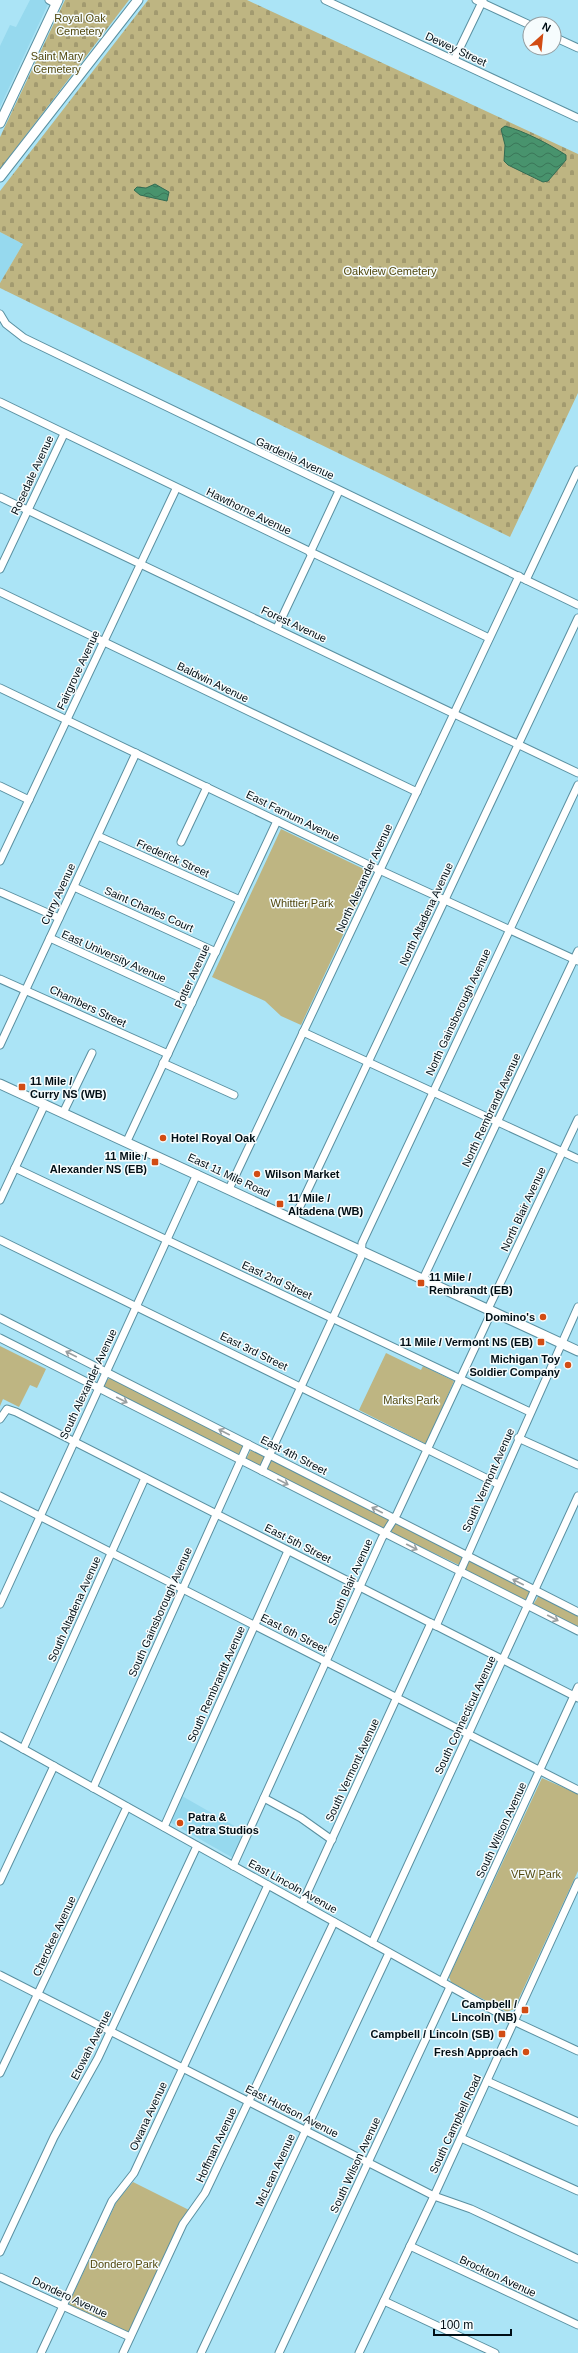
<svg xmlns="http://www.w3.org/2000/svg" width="578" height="2353" font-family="Helvetica,sans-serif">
<defs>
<pattern id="cemetery-stones" width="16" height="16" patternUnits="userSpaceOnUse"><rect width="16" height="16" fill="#beb582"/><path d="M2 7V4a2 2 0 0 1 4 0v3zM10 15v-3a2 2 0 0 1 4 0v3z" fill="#a29a6f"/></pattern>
<pattern id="water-waves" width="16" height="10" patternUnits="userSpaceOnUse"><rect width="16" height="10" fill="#48936d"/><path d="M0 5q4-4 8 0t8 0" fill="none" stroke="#3a7658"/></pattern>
</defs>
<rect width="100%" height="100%" fill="#abe4f6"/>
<g fill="#96d9ee">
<path d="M 30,0 L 50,0 L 0,107 L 0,46 L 10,25 L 16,27 Z"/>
<path d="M 0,232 L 23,244 L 0,283 Z"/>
<path d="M 182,1796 L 245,1832 L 233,1858 L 170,1822 Z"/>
</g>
<g fill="#beb582">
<path d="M 281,829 L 372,873 L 301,1025 L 281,1016 L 265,1001 L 212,977 Z"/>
<path d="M 0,1346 L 46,1369 L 37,1388 L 30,1385 L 19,1407 L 3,1399 L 0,1406 Z"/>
<path d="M 386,1353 L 421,1370 L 423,1366 L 454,1381 L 427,1443 L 424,1443 L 359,1410 Z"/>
<path d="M 111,1378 L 243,1445 L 239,1456 L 106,1389 L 104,1386 L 108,1379 Z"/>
<path d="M 251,1450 L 264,1457 L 261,1466 L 246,1459 Z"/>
<path d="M 270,1461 L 274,1461 L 388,1519 L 389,1522 L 383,1529 L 267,1470 Z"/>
<path d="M 396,1523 L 462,1557 L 459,1565 L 392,1533 L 391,1530 Z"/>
<path d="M 471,1561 L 530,1591 L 531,1593 L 526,1601 L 465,1570 L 468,1562 Z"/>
<path d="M 539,1595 L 578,1615 L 578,1628 L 533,1605 Z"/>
<path d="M 542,1778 L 578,1794 L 578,1871 L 514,2009 L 507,2012 L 451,1982 L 449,1977 Z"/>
<path d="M 133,2182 L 189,2210 L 131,2330 L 126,2332 L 71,2306 L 69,2303 L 117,2201 Z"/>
</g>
<g fill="url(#cemetery-stones)">
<path d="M 65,0 L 129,0 L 0,169 L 0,137 Z"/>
<path d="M 148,0 L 247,0 L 578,154 L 578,393 L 510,537 L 0,288 L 0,283 L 23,244 L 0,232 L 0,191 Z"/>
</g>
<g fill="url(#water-waves)" stroke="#326b53">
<path d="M 505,126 C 524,131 549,144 566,155 L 566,160 L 548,181 L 543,182 L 508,165 L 504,161 L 505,145 L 501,129 Z"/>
<path d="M 155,184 L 169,192 L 167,201 L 140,195 L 134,190 L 137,187 L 146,188 Z"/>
</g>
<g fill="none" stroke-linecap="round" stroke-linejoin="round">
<defs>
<g id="minor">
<path d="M 49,0 L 56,4"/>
<path d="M 325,0 L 578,118"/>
<path d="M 476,0 L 530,25"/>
<path d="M 554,37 L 578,48"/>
<path d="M 454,60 L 483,0"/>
<path d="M 0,314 L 6,324 L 24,338 L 578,605"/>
<path d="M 0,402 L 489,638"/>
<path d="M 0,497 L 578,773"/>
<path d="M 310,553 L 339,491"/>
<path d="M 0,569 L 64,434"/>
<path d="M 526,580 L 578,470"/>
<path d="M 0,592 L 417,792"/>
<path d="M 277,628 L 312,554"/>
<path d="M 0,688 L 375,868 L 578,961"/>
<path d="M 0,786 L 29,800"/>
<path d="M 98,836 L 240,900"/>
<path d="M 181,842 L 207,787"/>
<path d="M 0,861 L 176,489"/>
<path d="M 74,887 L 216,952"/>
<path d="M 0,892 L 59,918"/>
<path d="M 50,938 L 192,1003"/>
<path d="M 0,979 L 168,1054"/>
<path d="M 303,1032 L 578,1159"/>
<path d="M 0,1045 L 136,753"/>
<path d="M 163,1063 L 234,1095"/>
<path d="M 63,1113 L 92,1053"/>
<path d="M 127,1141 L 277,821"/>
<path d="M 15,1168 L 530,1412"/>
<path d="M 229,1189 L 519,576"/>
<path d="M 0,1200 L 45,1104"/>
<path d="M 294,1219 L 578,618"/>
<path d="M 0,1240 L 498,1484"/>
<path d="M 423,1279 L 578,951"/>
<path d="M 488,1309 L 578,1119"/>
<path d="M 0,1318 L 578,1612"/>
<path d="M 0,1338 L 578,1631"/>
<path d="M 0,1419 L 7,1409 L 16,1412 L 578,1698"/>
<path d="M 518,1438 L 578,1465"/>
<path d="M 262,1471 L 361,1257 L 362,1243 L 578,785"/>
<path d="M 0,1496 L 578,1790"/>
<path d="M 0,1604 L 197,1174"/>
<path d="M 436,1626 L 578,1307"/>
<path d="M 0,1736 L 507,2018 L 578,2051"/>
<path d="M 23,1749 L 145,1478"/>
<path d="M 93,1788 L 248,1444"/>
<path d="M 264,1798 L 301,1818 L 332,1840"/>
<path d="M 164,1827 L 288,1551"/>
<path d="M 233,1866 L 382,1538 L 397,1514 L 492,1311"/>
<path d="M 0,1881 L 54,1766"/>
<path d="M 302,1904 L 431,1623"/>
<path d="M 372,1943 L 578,1496"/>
<path d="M 0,1975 L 434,2196 L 471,2209 L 578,2259"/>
<path d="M 442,1982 L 578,1687"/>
<path d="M 0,2073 L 127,1807"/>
<path d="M 487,2081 L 578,2122"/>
<path d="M 461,2138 L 578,2191"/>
<path d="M 410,2246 L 578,2325"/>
<path d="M 0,2252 L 54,2137 L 98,2058 L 197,1846"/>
<path d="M 0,2277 L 130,2337"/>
<path d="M 384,2301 L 495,2353"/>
<path d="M 41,2353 L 112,2201 L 134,2173 L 268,1885"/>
<path d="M 123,2353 L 183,2224 L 205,2193 L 334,1922"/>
<path d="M 201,2353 L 389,1953"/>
<path d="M 279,2353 L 450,1987"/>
<path d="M 359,2353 L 434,2196 L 578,1882"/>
</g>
<g id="major">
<path d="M 0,123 L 58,0"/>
<path d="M 0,177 L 138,0"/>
<path d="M 0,1084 L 578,1351"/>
</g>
</defs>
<use href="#minor" stroke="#5a90a1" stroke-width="9"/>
<use href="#major" stroke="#5a90a1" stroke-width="11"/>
<use href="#minor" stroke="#fff" stroke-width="7"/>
<use href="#major" stroke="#fff" stroke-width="9"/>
</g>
<defs><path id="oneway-shaft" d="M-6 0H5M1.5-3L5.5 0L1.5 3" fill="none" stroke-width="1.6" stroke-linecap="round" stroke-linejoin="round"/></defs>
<g stroke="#999fa1">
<use href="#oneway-shaft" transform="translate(71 1354) rotate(-153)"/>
<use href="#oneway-shaft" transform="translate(122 1400) rotate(27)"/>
<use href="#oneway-shaft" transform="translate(224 1432) rotate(-153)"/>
<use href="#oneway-shaft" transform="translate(283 1482) rotate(27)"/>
<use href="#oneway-shaft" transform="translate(377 1510) rotate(-153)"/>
<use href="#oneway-shaft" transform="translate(412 1547) rotate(27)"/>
<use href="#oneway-shaft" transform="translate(518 1582) rotate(-153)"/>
<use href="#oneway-shaft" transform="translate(553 1618) rotate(27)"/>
</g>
<g fill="#d24c13" stroke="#f6fcfd" stroke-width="1.5">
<rect x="18" y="1083" width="8" height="8" rx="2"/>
<circle cx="163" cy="1138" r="4"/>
<rect x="151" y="1158" width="8" height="8" rx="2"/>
<circle cx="257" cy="1174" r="4"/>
<rect x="276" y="1200" width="8" height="8" rx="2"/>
<rect x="417" y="1279" width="8" height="8" rx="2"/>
<circle cx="543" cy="1317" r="4"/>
<rect x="537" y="1338" width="8" height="8" rx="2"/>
<circle cx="568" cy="1365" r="4"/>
<circle cx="180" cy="1823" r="4"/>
<rect x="521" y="2006" width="8" height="8" rx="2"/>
<rect x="498" y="2030" width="8" height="8" rx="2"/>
<circle cx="526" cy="2052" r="4"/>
</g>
<g text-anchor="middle" stroke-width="3" stroke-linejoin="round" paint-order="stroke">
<g font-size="11" fill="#52480e" stroke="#f6fcfd">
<text x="80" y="22">Royal Oak<tspan x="80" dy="13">Cemetery</tspan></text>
<text x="57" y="60">Saint Mary<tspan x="57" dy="13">Cemetery</tspan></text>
<text x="390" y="275">Oakview Cemetery</text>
<text x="302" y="907">Whittier Park</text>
<text x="411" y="1404">Marks Park</text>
<text x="536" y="1878">VFW Park</text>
<text x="124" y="2268">Dondero Park</text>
</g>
<g font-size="11" fill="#000e15" stroke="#f6fcfd">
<text transform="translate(456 49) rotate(25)" y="4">Dewey Street</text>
<text transform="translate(295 458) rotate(25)" y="4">Gardenia Avenue</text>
<text transform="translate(32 475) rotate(-65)" y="4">Rosedale Avenue</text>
<text transform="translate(249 511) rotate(26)" y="4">Hawthorne Avenue</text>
<text transform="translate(294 624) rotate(25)" y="4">Forest Avenue</text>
<text transform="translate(78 670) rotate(-65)" y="4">Fairgrove Avenue</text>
<text transform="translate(213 682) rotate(26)" y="4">Baldwin Avenue</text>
<text transform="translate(293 816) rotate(26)" y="4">East Farnum Avenue</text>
<text transform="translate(173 858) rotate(24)" y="4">Frederick Street</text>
<text transform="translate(364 878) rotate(-65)" y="4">North Alexander Avenue</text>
<text transform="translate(58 894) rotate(-65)" y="4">Curry Avenue</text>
<text transform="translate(149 909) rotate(24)" y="4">Saint Charles Court</text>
<text transform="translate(426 914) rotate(-65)" y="4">North Altadena Avenue</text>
<text transform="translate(114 956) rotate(24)" y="4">East University Avenue</text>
<text transform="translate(192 976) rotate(-65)" y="4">Potter Avenue</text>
<text transform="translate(88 1006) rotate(25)" y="4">Chambers Street</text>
<text transform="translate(458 1012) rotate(-65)" y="4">North Gainsborough Avenue</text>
<text transform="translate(491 1110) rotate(-65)" y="4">North Rembrandt Avenue</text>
<text transform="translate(229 1175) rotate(25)" y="4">East 11 Mile Road</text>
<text transform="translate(523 1209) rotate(-65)" y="4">North Blair Avenue</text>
<text transform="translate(277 1280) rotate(25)" y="4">East 2nd Street</text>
<text transform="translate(254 1351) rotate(26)" y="4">East 3rd Street</text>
<text transform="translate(88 1384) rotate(-65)" y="4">South Alexander Avenue</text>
<text transform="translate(294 1455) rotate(27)" y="4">East 4th Street</text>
<text transform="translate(488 1480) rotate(-66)" y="4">South Vermont Avenue</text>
<text transform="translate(298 1543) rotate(27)" y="4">East 5th Street</text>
<text transform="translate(350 1582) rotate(-66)" y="4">South Blair Avenue</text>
<text transform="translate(74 1609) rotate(-66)" y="4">South Altadena Avenue</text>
<text transform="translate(160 1612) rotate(-66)" y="4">South Gainsborough Avenue</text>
<text transform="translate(294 1633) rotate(27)" y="4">East 6th Street</text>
<text transform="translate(216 1684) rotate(-66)" y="4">South Rembrandt Avenue</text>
<text transform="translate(465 1715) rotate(-65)" y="4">South Connecticut Avenue</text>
<text transform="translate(352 1770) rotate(-65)" y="4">South Vermont Avenue</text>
<text transform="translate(501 1830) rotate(-65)" y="4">South Wilson Avenue</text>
<text transform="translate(293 1886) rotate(29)" y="4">East Lincoln Avenue</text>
<text transform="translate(54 1936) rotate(-65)" y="4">Cherokee Avenue</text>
<text transform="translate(91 2045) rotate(-63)" y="4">Etowah Avenue</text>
<text transform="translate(292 2111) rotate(27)" y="4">East Hudson Avenue</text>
<text transform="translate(148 2116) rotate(-65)" y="4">Owana Avenue</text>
<text transform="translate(455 2124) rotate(-65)" y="4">South Campbell Road</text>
<text transform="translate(216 2145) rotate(-65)" y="4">Hoffman Avenue</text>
<text transform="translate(355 2165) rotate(-65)" y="4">South Wilson Avenue</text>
<text transform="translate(275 2170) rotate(-65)" y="4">McLean Avenue</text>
<text transform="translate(498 2276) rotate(25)" y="4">Brockton Avenue</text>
<text transform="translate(70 2297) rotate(25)" y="4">Dondero Avenue</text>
</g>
<g font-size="11" font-weight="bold" fill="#000e15" stroke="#f6fcfd" text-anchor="end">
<text x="30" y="1085" text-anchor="start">11 Mile /<tspan x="30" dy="13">Curry NS (WB)</tspan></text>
<text x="171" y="1142" text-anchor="start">Hotel Royal Oak</text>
<text x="147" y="1160">11 Mile /<tspan x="147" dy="13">Alexander NS (EB)</tspan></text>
<text x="265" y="1178" text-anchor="start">Wilson Market</text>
<text x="288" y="1202" text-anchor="start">11 Mile /<tspan x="288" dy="13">Altadena (WB)</tspan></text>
<text x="429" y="1281" text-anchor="start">11 Mile /<tspan x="429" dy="13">Rembrandt (EB)</tspan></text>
<text x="535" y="1321">Domino's</text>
<text x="533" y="1346">11 Mile / Vermont NS (EB)</text>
<text x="560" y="1363">Michigan Toy<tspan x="560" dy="13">Soldier Company</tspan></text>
<text x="188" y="1821" text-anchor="start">Patra &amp;<tspan x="188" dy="13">Patra Studios</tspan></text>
<text x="517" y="2008">Campbell /<tspan x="517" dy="13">Lincoln (NB)</tspan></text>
<text x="494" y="2038">Campbell / Lincoln (SB)</text>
<text x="518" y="2056">Fresh Approach</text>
</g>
</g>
<g transform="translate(542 36) rotate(27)"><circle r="19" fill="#f6fcfd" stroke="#949da0"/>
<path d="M0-3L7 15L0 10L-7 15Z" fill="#d24c13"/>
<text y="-6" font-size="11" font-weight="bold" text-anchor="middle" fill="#000e15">N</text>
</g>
<path d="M434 2329v6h77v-6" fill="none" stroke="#000e15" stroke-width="2"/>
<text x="440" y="2329" font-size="12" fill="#000e15" stroke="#f6fcfd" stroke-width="3" paint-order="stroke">100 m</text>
</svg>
